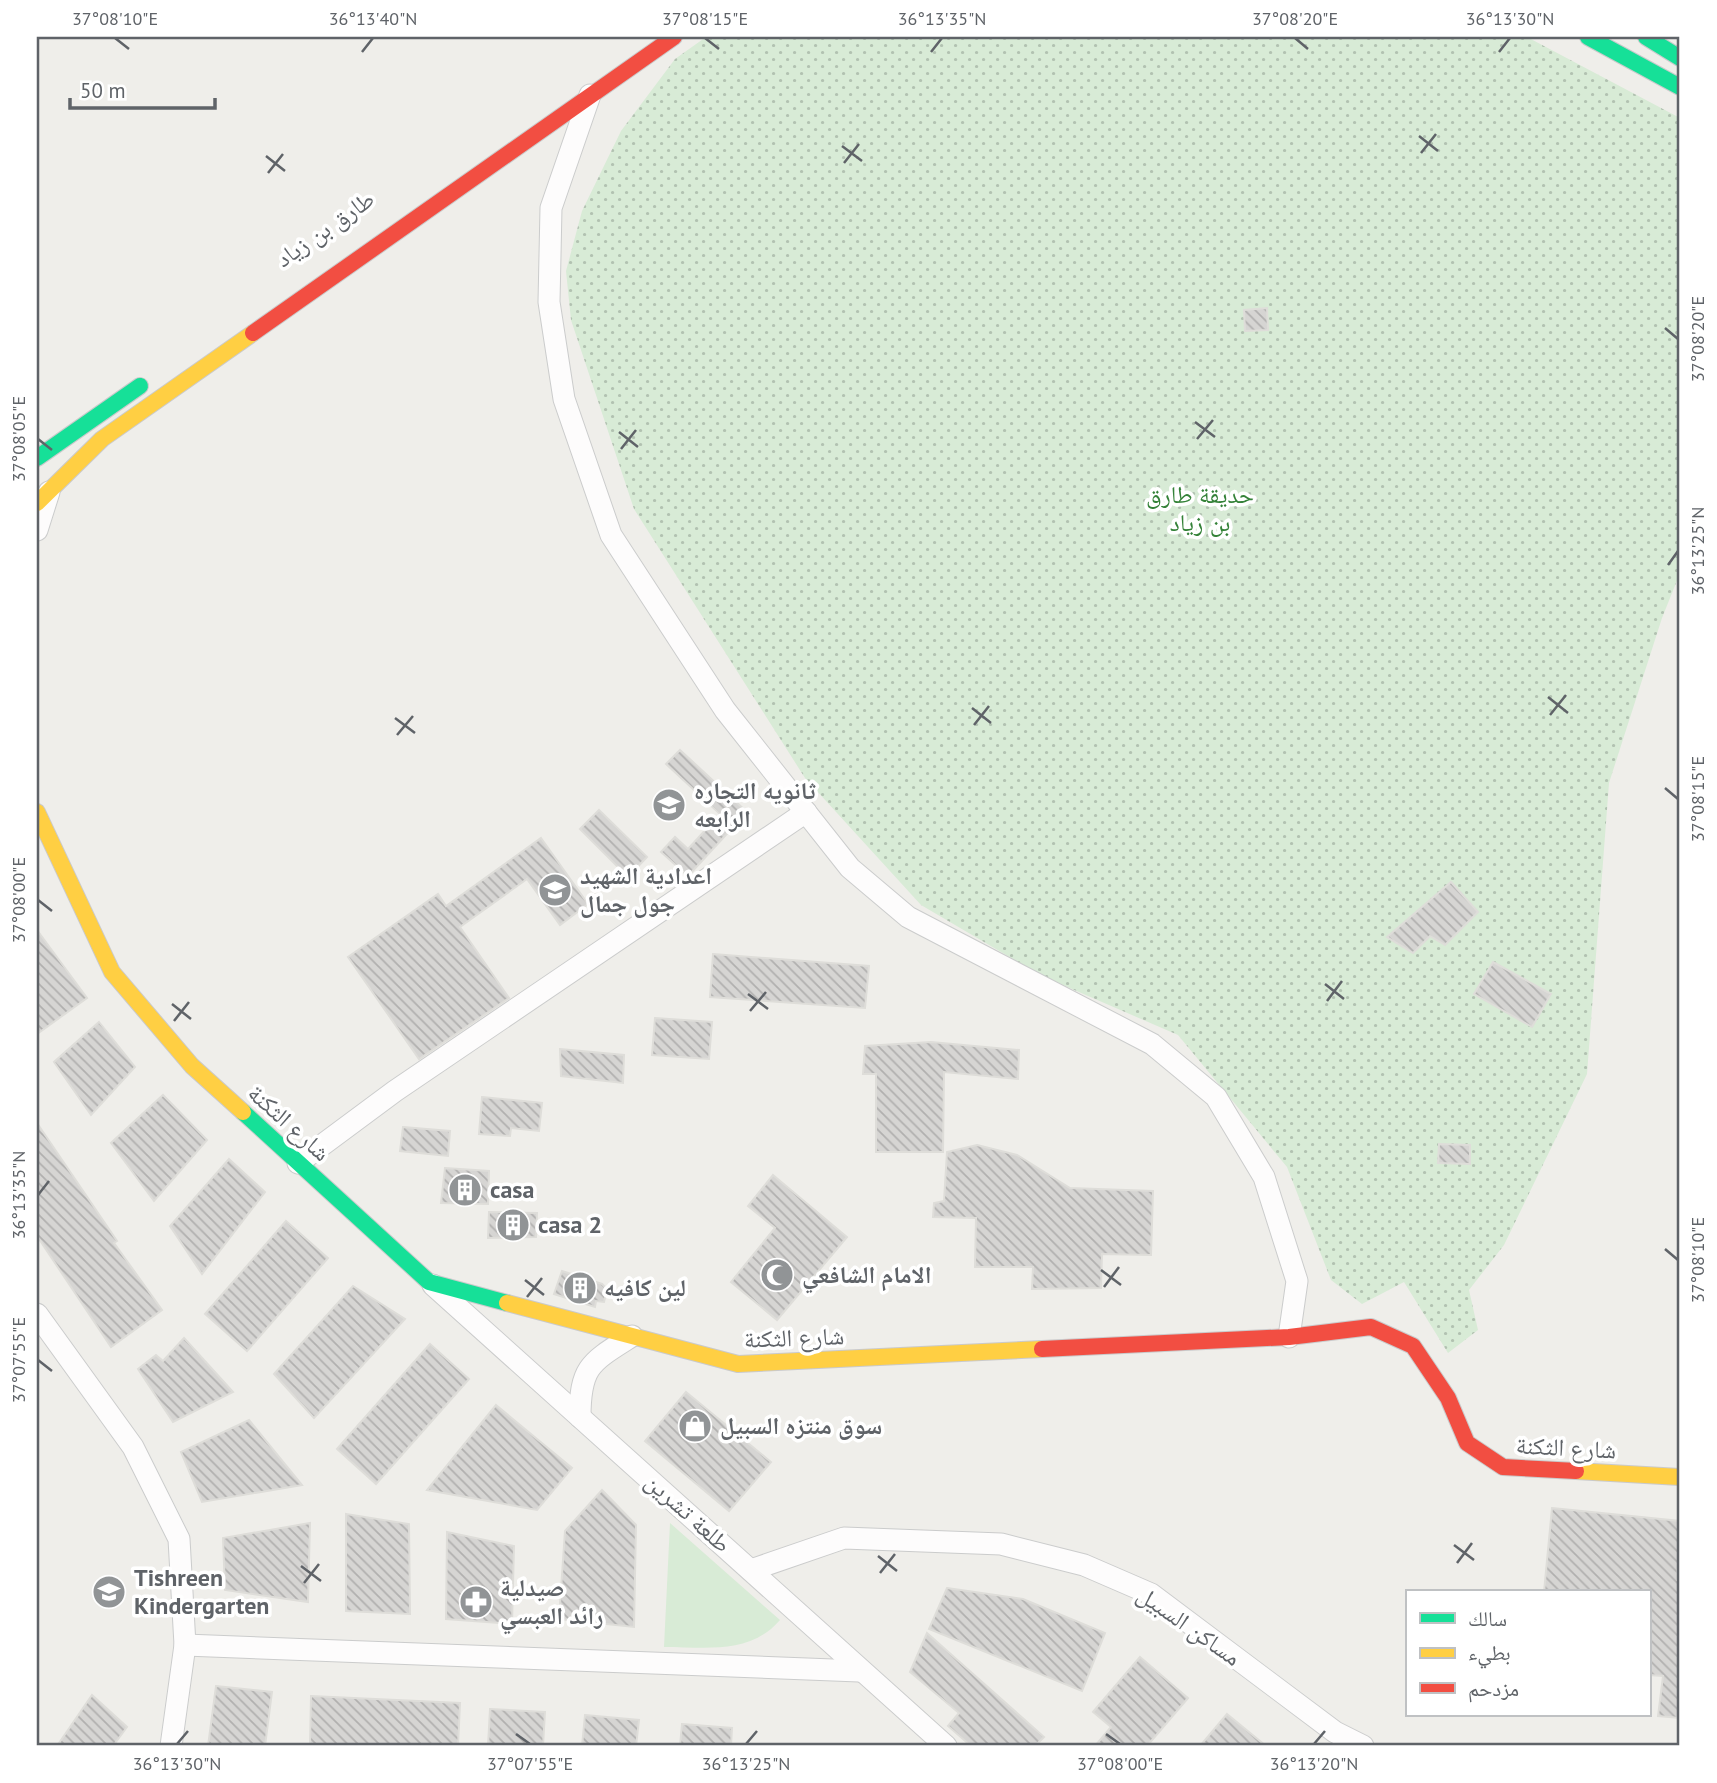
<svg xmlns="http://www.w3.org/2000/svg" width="1717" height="1783" font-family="'PT Sans','Noto Naskh Arabic',sans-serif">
<defs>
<pattern id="park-dots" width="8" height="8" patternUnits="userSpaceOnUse" patternTransform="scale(1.75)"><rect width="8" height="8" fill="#d8ebd6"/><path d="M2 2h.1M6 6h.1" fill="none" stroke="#b2c2b1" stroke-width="1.8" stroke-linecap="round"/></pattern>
<pattern id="building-back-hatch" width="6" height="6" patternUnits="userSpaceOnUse" patternTransform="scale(1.75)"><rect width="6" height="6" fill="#d6d5d3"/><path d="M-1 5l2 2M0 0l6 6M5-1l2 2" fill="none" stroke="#b1b0af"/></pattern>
</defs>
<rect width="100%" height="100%" fill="#efeeea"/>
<path fill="#d8ebd6" d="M 670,1523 L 780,1620 C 750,1655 706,1647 664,1647 Z"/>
<path fill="url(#park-dots)" d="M 706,37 L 1527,37 L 1680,118 L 1680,573 L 1662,618 L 1609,783 L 1587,1074 L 1504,1245 L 1469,1290 L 1478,1330 L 1448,1353 L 1404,1282 L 1362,1304 L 1331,1280 L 1287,1167 L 1178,1035 L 1042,976 L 921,905 L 805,778 L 634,509 L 571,320 L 566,271 L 582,211 L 621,131 L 675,59 Z"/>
<g fill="url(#building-back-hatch)" stroke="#deddd9" stroke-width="2">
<path d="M 1267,308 L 1268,330 L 1245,331 L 1244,310 Z"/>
<path d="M 680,750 L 747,812 L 688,876 L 661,852 L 675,837 L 688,849 L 720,814 L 666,764 Z"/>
<path d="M 599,810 L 647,857 L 628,877 L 580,829 Z"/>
<path d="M 541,838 L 588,904 L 560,925 L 527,879 L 460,927 L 509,998 L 419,1059 L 348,957 L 438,894 L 446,906 Z"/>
<path d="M 1451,882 L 1478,912 L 1445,945 L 1430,936 L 1413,953 L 1387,937 Z"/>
<path d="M 37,930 L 87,998 L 37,1034 Z"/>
<path d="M 713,954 L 869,966 L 865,1008 L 710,997 Z"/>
<path d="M 1493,962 L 1551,994 L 1532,1027 L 1474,994 Z"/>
<path d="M 655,1018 L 712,1022 L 709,1059 L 652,1055 Z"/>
<path d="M 99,1022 L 135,1067 L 91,1115 L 54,1062 Z"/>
<path d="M 931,1042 L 1019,1050 L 1018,1079 L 944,1072 L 943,1152 L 876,1152 L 876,1074 L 863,1074 L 865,1046 Z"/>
<path d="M 560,1049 L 624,1055 L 623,1083 L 561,1076 Z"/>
<path d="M 163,1095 L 207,1140 L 154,1201 L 111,1143 Z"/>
<path d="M 482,1097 L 542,1103 L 539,1131 L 511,1128 L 510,1136 L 479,1134 Z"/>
<path d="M 37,1123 L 117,1241 L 114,1243 L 162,1310 L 111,1347 L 37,1236 Z"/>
<path d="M 403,1127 L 450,1131 L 448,1156 L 400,1151 Z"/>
<path d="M 1439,1144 L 1470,1145 L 1470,1164 L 1438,1163 Z"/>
<path d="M 977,1145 L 1017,1155 L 1070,1188 L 1153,1191 L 1151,1255 L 1102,1254 L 1101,1288 L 1032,1289 L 1033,1267 L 975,1267 L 976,1218 L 933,1217 L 934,1203 L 944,1201 L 947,1152 Z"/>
<path d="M 229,1159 L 265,1192 L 202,1274 L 170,1226 Z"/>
<path d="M 445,1168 L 489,1171 L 488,1204 L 441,1203 Z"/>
<path d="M 773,1175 L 847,1237 L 777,1320 L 731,1282 L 775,1228 L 748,1206 Z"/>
<path d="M 489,1212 L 537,1213 L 536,1237 L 488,1238 Z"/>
<path d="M 286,1221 L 328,1258 L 247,1351 L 205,1314 Z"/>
<path d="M 562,1271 L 602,1284 L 607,1289 L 604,1302 L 596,1301 L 595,1307 L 554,1294 Z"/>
<path d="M 353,1286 L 405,1319 L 314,1418 L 274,1374 Z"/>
<path d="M 184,1338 L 233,1392 L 173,1422 L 138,1369 L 156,1355 L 163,1361 Z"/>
<path d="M 430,1344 L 469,1379 L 376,1484 L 337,1449 Z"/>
<path d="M 686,1392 L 771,1462 L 729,1511 L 645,1441 Z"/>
<path d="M 496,1405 L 572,1468 L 537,1510 L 427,1490 Z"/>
<path d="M 249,1420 L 302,1485 L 202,1502 L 181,1452 Z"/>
<path d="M 602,1490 L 636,1525 L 634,1627 L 559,1619 L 565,1531 Z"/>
<path d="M 1552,1508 L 1680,1521 L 1677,1580 L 1680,1580 L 1680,1718 L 1658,1716 L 1663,1676 L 1649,1675 L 1649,1592 L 1544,1592 Z"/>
<path d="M 346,1514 L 409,1524 L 410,1614 L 346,1611 Z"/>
<path d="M 310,1523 L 308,1602 L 225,1590 L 223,1538 Z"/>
<path d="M 447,1532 L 514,1546 L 512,1624 L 446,1619 Z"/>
<path d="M 947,1588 L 1023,1599 L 1105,1633 L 1082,1691 L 929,1629 Z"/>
<path d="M 927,1633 L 1044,1737 L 1035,1746 L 971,1746 L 948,1726 L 959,1713 L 910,1672 Z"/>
<path d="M 1140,1657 L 1188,1698 L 1147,1746 L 1095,1746 L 1111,1727 L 1093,1712 Z"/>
<path d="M 216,1686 L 272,1692 L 265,1746 L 208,1746 Z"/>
<path d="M 92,1695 L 127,1727 L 113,1746 L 57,1746 Z"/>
<path d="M 311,1696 L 460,1703 L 458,1746 L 310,1746 Z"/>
<path d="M 490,1709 L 545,1712 L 543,1746 L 488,1746 Z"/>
<path d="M 1227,1714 L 1266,1746 L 1200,1746 Z"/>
<path d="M 585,1715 L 639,1720 L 636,1746 L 582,1746 Z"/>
<path d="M 682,1724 L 732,1728 L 731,1746 L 680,1746 Z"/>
</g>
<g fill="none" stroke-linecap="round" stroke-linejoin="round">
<defs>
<g id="street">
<path d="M 590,95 L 551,208 L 549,302 L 564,399 L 611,535 L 725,710 L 850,868 L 908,917 L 1152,1044 L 1216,1097 L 1264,1177 L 1297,1281 L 1289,1337"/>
<path d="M 37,530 L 49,492"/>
<path d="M 298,1163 L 395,1091 L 806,812"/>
<path d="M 433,1285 L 946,1746"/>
<path d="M 37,1314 L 133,1447 L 179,1539 L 185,1645 L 171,1746"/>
<path d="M 580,1417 C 580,1366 591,1362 632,1336"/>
<path d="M 751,1570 L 844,1538 L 1001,1544 L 1084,1565 L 1151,1594 L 1335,1732 L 1363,1746"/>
<path d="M 185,1645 L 859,1671"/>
</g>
<g id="fast">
<path d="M 1588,37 L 1680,87"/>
<path d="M 1646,37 L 1680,58"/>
<path d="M 37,458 L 140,386"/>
<path d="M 243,1112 L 429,1282 L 507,1303"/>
</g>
<g id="slow">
<path d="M 37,503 L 102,439 L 253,333"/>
<path d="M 37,812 L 112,972 L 192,1066 L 243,1112"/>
<path d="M 507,1303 L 738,1364 L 1042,1349"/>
<path d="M 1576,1471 L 1680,1477"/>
</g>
<g id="jam">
<path d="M 253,333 L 674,37"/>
<path d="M 1042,1349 L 1289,1337 L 1371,1327 L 1413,1346 L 1448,1398 L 1467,1443 L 1503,1467 L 1576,1471"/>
</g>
</defs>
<use href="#street" stroke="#cbcccc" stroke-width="23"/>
<use href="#fast" stroke="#cacacb" stroke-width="18"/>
<use href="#slow" stroke="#cacacb" stroke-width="18"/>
<use href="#jam" stroke="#cacacb" stroke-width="18"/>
<use href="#street" stroke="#fdfcfc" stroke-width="21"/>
<use href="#fast" stroke="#16e098" stroke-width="16"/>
<use href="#slow" stroke="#ffcf43" stroke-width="16"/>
<use href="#jam" stroke="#f24e42" stroke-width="16"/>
</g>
<path fill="none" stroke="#5f6368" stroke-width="2.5" d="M 115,38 L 129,49M 705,38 L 719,49M 1295,38 L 1308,49M 362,52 L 373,38M 931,52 L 942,38M 1499,52 L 1510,38M 1419,136 L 1438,151M 842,146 L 862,161M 1421,153 L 1436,134M 266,156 L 285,171M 844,163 L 859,144M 268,173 L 283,154M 1665,328 L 1678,339M 1195,422 L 1215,437M 619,432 L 638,447M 38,439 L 52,450M 1197,439 L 1213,420M 621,449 L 636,430M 1668,565 L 1678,551M 1548,697 L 1568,713M 972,708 L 991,723M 1550,715 L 1566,695M 395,718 L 415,733M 974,725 L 989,706M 397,735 L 413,716M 1665,788 L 1678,799M 38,900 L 52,911M 1325,984 L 1344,999M 748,994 L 768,1009M 1327,1001 L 1342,981M 172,1004 L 191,1019M 750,1011 L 766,992M 174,1021 L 189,1002M 38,1195 L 49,1181M 1665,1249 L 1678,1260M 1101,1270 L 1121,1285M 525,1280 L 544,1295M 1104,1287 L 1119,1267M 527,1297 L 542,1278M 38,1360 L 52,1371M 1454,1545 L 1474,1560M 878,1556 L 897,1571M 1457,1563 L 1472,1543M 301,1566 L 321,1581M 880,1573 L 895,1554M 304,1583 L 319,1564M 516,1734 L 530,1744M 1106,1734 L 1120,1744M 177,1744 L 188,1731M 746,1744 L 757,1731M 1314,1744 L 1325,1731"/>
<defs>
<symbol id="school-disc" viewBox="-11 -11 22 22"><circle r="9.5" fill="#919496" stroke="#fff"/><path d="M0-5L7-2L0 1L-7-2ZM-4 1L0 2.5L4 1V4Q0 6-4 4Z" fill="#fff"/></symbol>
<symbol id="building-disc" viewBox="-11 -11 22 22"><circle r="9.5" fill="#919496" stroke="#fff"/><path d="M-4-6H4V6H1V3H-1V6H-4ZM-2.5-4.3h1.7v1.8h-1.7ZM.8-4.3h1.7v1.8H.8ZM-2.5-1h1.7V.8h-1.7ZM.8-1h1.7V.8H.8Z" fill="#fff"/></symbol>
<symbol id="mosque-disc" viewBox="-11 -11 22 22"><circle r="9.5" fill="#919496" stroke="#fff"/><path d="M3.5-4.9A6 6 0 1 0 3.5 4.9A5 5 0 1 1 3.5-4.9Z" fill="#fff"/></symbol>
<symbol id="shop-disc" viewBox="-11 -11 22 22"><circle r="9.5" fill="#919496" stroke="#fff"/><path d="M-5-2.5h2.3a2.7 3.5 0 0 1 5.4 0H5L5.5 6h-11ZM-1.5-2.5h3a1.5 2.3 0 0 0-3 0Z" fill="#fff"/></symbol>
<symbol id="pharmacy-disc" viewBox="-11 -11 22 22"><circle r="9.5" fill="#919496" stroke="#fff"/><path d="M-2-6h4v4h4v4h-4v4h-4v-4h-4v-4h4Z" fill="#fff"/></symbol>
</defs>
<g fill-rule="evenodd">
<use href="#school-disc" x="650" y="786" width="38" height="38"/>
<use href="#school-disc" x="536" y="871" width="38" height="38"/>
<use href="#building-disc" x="446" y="1171" width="38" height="38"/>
<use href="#building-disc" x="494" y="1206" width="38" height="38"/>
<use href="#mosque-disc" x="758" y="1256" width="38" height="38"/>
<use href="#building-disc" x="561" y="1269" width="38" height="38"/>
<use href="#shop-disc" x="676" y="1407" width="38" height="38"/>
<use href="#school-disc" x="90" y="1573" width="38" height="38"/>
<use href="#pharmacy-disc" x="457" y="1583" width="38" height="38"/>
</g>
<g text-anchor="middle" stroke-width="7" stroke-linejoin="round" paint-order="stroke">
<g font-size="24" fill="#5f6368" stroke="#fff">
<text transform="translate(325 229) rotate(-35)" y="8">طارق بن زياد</text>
<text transform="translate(289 1123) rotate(42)" y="8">شارع الثكنة</text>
<text transform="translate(794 1338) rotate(-2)" y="8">شارع الثكنة</text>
<text transform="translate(1566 1448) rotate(3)" y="8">شارع الثكنة</text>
<text transform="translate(688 1513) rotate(42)" y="8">طلعة تشرين</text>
<text transform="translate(1189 1626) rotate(35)" y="8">مساكن السبيل</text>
</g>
<g font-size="24" fill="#348238" stroke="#fff">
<text x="1200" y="503">حديقة طارق<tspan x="1200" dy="28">بن زياد</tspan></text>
</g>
<g font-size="24" font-weight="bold" fill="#5f6368" stroke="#fff" text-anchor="start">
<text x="694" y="799">ثانويه التجاره<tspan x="694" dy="28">الرابعه</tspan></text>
<text x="580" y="884">اعدادية الشهيد<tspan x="580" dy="28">جول جمال</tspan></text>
<text x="490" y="1198">casa</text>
<text x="538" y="1233">casa 2</text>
<text x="802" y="1283">الامام الشافعي</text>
<text x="604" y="1296">لين كافيه</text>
<text x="720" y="1434">سوق منتزه السبيل</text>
<text x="134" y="1586">Tishreen<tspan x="134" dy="28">Kindergarten</tspan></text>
<text x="500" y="1596">صيدلية<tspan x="500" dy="28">رائد العبسي</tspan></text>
</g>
</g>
<rect width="1717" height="1783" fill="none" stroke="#ffffff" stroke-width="77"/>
<rect x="1406" y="1590" width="245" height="126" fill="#ffffff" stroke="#bfc1c3" stroke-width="2"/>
<rect x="1420" y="1613" width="35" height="10" fill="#16e098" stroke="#bfc1c3" stroke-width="2"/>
<text x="1468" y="1626" font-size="21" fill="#5f6368">سالك</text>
<rect x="1420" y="1648" width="35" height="10" fill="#ffcf43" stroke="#bfc1c3" stroke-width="2"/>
<text x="1468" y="1660" font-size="21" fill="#5f6368">بطيء</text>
<rect x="1420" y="1683" width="35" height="10" fill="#f24e42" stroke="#bfc1c3" stroke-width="2"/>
<text x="1468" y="1696" font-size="21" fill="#5f6368">مزدحم</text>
<path d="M70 98v10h145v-10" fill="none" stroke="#5f6368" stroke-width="3.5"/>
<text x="80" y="98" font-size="21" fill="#5f6368" stroke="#ffffff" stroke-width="5" paint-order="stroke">50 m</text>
<rect x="38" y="38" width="1640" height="1706" fill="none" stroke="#5f6368" stroke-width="2.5"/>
<g font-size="18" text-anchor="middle" fill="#5f6368">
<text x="115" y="25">37°08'10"E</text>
<text x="373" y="25">36°13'40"N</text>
<text x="705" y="25">37°08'15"E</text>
<text x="942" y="25">36°13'35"N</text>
<text x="1295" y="25">37°08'20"E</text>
<text x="1510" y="25">36°13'30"N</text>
<text transform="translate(1698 339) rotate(-90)" y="6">37°08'20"E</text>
<text transform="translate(19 439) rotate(-90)" y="6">37°08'05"E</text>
<text transform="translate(1698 551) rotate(-90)" y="6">36°13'25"N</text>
<text transform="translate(1698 799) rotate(-90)" y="6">37°08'15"E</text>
<text transform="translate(19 900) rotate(-90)" y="6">37°08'00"E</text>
<text transform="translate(19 1195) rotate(-90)" y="6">36°13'35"N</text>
<text transform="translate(1698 1260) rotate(-90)" y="6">37°08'10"E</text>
<text transform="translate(19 1360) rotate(-90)" y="6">37°07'55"E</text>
<text x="177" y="1770">36°13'30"N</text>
<text x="530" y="1770">37°07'55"E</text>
<text x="746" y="1770">36°13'25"N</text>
<text x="1120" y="1770">37°08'00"E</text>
<text x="1314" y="1770">36°13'20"N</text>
</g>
</svg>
